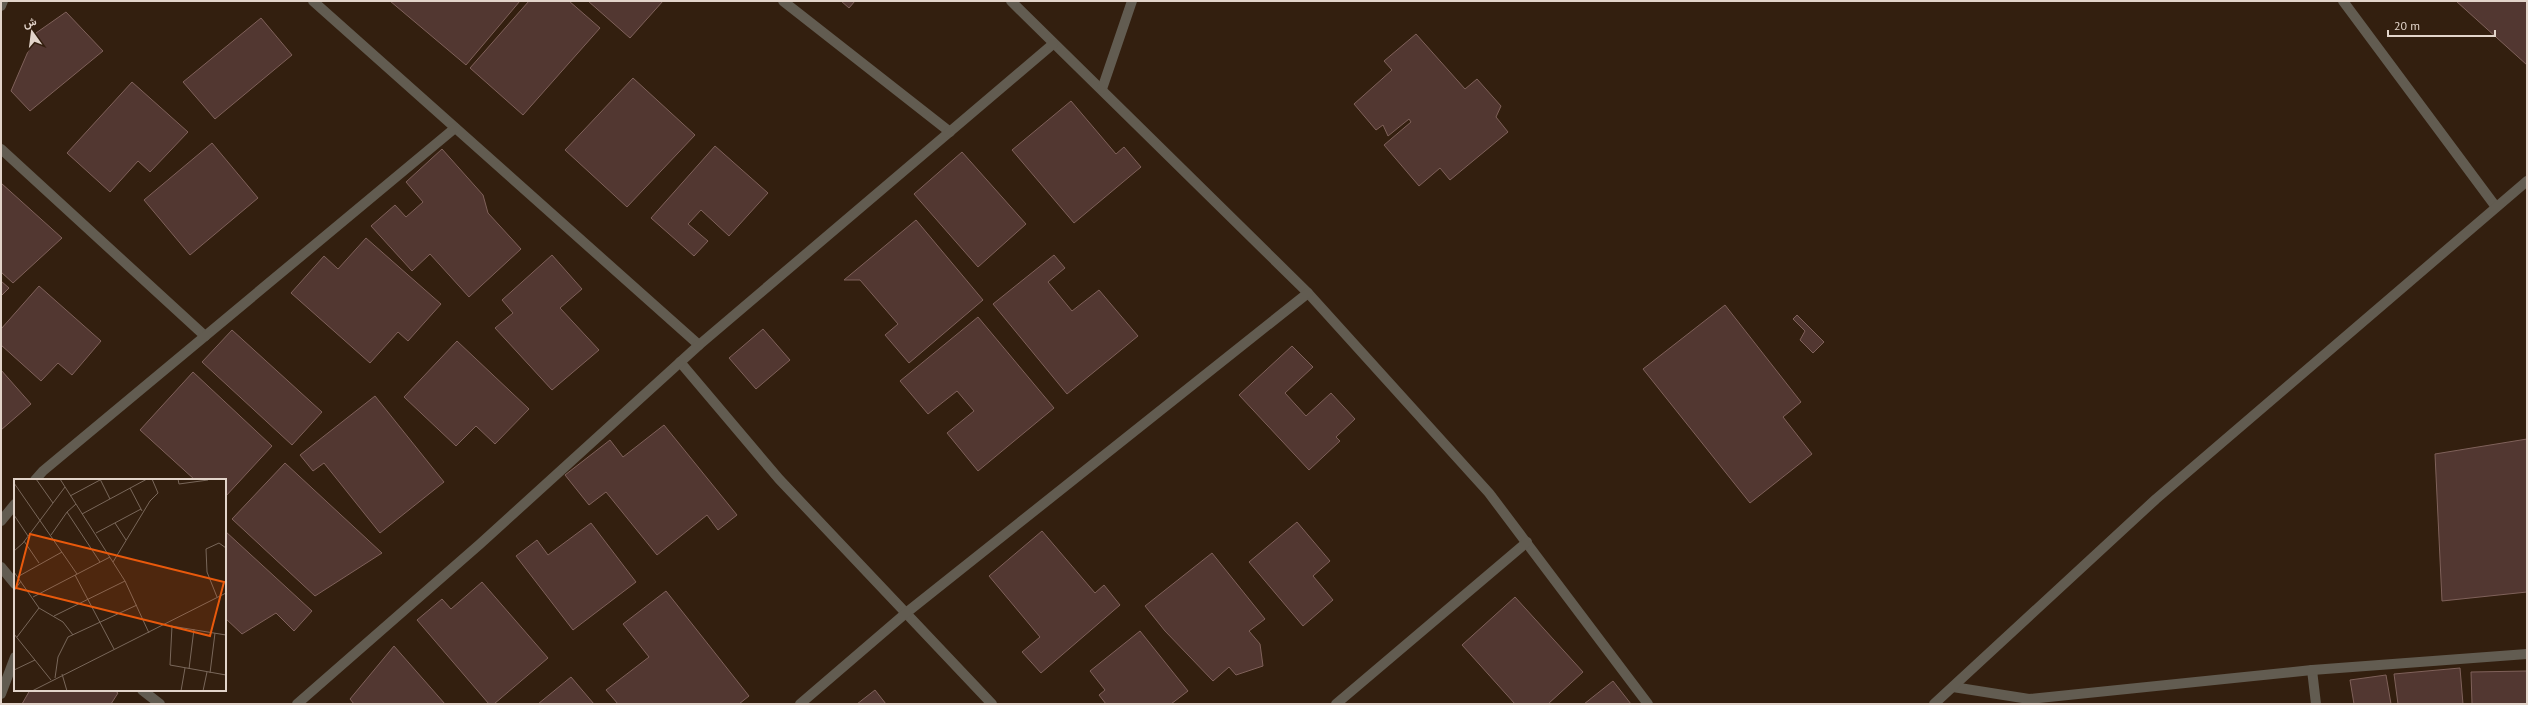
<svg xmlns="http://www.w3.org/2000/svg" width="2528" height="705" font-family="'PT Sans',Vazirmatn,sans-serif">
<rect width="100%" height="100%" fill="#331f0f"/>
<g fill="#523731" stroke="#7f615a">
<path d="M 390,1 L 520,1 L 466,65 Z"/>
<path d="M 529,1 L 569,1 L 600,28 L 523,115 L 470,68 Z"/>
<path d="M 588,1 L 663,1 L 630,38 Z"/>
<path d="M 841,1 L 855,1 L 849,8 Z"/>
<path d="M 2456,1 L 2527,1 L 2527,65 Z"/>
<path d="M 66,12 L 103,51 L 30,111 L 11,91 L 36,33 Z"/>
<path d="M 261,18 L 292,55 L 215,119 L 183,82 Z"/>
<path d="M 1416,34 L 1465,89 L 1477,79 L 1501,106 L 1496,117 L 1508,132 L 1450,180 L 1440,168 L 1419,186 L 1384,145 L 1411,122 L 1409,119 L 1388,136 L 1383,125 L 1376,130 L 1354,104 L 1392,70 L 1384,61 Z"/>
<path d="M 633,78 L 695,135 L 627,207 L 565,150 Z"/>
<path d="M 132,82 L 188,132 L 150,172 L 138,161 L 110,192 L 67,153 Z"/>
<path d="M 1071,101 L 1116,154 L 1124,147 L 1141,167 L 1074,223 L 1012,150 Z"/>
<path d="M 212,143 L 258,198 L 190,255 L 144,200 Z"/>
<path d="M 715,146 L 768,193 L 729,236 L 701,210 L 688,224 L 708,241 L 694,256 L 651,218 Z"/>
<path d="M 442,149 L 483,195 L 488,213 L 521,249 L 469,297 L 430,254 L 412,271 L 371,226 L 395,205 L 406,217 L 423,202 L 406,182 Z"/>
<path d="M 962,152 L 1026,224 L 978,267 L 914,194 Z"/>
<path d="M 1,183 L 62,238 L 13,283 L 1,272 Z"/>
<path d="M 916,220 L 983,300 L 909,363 L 885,335 L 898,324 L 860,280 L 844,280 Z"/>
<path d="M 366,238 L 441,304 L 408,341 L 398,332 L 370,363 L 291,293 L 324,256 L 338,269 Z"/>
<path d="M 552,255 L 582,289 L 560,308 L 599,350 L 552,390 L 495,328 L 513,313 L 502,300 Z"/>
<path d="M 1054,255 L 1065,268 L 1048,282 L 1072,311 L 1099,290 L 1138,336 L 1067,394 L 993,304 Z"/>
<path d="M 1,281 L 9,288 L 1,296 Z"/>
<path d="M 39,286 L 101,341 L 72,375 L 58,363 L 41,381 L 1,345 L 1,329 Z"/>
<path d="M 1725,305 L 1801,402 L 1783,417 L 1812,454 L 1750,503 L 1643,369 Z"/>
<path d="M 1797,315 L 1824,342 L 1813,353 L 1800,340 L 1805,331 L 1793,319 Z"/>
<path d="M 978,317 L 1054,408 L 978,471 L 947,433 L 974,411 L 957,391 L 928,414 L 900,381 Z"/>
<path d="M 763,329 L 790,360 L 756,389 L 729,358 Z"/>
<path d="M 232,330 L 322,412 L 292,445 L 202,362 Z"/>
<path d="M 457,341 L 529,409 L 495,444 L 476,426 L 456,446 L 404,397 Z"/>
<path d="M 1292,346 L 1313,367 L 1285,393 L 1306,416 L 1331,393 L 1355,419 L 1336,437 L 1340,441 L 1309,470 L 1239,395 Z"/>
<path d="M 1,370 L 31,404 L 1,430 Z"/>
<path d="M 193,372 L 272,446 L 225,497 L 225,480 L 195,480 L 140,430 Z"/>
<path d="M 375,396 L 444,482 L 380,533 L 324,463 L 313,471 L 300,455 Z"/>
<path d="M 664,425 L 737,515 L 718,530 L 707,515 L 657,555 L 606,492 L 589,505 L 565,475 L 610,440 L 623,457 Z"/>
<path d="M 2527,439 L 2527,592 L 2442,601 L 2435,454 Z"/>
<path d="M 285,463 L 382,553 L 315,596 L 232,519 Z"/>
<path d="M 1297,522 L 1330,561 L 1313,576 L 1333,600 L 1303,626 L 1249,562 Z"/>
<path d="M 591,523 L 636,582 L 573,630 L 516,556 L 537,540 L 548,555 Z"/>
<path d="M 225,531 L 312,611 L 294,631 L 276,613 L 242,634 L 225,618 Z"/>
<path d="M 1042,531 L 1095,593 L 1104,585 L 1120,605 L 1041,673 L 1022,652 L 1040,637 L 989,576 Z"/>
<path d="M 1212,553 L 1265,619 L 1249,631 L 1260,644 L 1263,666 L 1236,675 L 1229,667 L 1213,681 L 1165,631 L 1145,606 Z"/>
<path d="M 482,582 L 548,658 L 494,704 L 489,704 L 417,620 L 442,599 L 451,609 Z"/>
<path d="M 666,591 L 749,696 L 739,704 L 618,704 L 606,690 L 649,657 L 623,624 Z"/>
<path d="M 1515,597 L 1583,672 L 1548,704 L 1515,704 L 1462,645 Z"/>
<path d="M 1140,631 L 1188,691 L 1171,704 L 1106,704 L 1099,695 L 1105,690 L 1090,671 Z"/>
<path d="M 394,646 L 445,704 L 354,704 L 350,699 Z"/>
<path d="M 2460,668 L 2463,704 L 2398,704 L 2394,674 Z"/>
<path d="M 2527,671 L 2527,704 L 2472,704 L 2471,672 Z"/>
<path d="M 2386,675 L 2391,704 L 2354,704 L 2350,680 Z"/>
<path d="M 571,677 L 594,704 L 538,704 Z"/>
<path d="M 1613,681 L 1631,704 L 1584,704 Z"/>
<path d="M 30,690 L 114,690 L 118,693 L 111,704 L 22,704 Z"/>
<path d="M 875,690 L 886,704 L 857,704 Z"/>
</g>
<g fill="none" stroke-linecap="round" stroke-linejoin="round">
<g stroke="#625c51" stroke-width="10">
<path d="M 313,1 L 699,345"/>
<path d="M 783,1 L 950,132"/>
<path d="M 1011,1 L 1308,293 L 1489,493 L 1648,704"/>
<path d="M 2343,1 L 2496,207"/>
<path d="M 1,6 L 3,1"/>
<path d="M 1102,89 L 1132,1"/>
<path d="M 1,149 L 205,336"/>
<path d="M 680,362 L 779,479 L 992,704"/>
<path d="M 35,480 L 43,471 L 455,128"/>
<path d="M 1,521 L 15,504"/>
<path d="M 1,567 L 15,584"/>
<path d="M 2312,670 L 2316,704"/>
<path d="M 1953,687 L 2029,699 L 2312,670 L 2527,654"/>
<path d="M 142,690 L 160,704"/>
<path d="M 1,694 L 15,657"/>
<path d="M 297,704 L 480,544 L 699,345 L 1053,44"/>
<path d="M 800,704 L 906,613 L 1308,293"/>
<path d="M 1336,704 L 1527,542"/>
<path d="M 1934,704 L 2156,499 L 2527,181"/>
</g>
</g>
<g transform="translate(14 479)">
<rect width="212" height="212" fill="#331f0f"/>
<path fill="none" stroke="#79675a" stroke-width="1" d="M 22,0 L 39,24M 46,0 L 111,102 L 135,154M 86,0 L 96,20M 164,0 L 165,5 L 194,1M 0,4 L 63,95M 116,9 L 128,32M 56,17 L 86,1M 53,33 L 86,83M 68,35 L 133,0M 0,36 L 14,57M 101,44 L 112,61M 82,54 L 127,30M 37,56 L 53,33 L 62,25M 10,62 L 25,84M 0,72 L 9,64 L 51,8M 99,83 L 136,22 L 144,14 L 138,0M 0,93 L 25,129 L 49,143 L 59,156M 61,96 L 100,170M 5,97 L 48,73M 0,112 L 7,102M 19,118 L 96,78M 203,118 L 193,93 L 192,70 L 205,64 L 212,69M 40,137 L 111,102M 157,147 L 212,156M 158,147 L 156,186 L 212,196M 0,155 L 37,201M 3,158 L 25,129M 175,190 L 180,150M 0,191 L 21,181M 196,194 L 201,154M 48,195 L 53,212M 41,199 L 44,178 L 54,158 L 123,126M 18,212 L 212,114M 167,212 L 171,189M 189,212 L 193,193"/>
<path fill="#e8590c" fill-opacity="0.15" stroke="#e8590c" stroke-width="2" d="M 16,55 L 210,103 L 196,157 L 2,109 Z"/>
<rect width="212" height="212" fill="none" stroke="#e2d4ca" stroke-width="2"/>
</g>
<rect width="2528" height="705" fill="none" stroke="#e2d4ca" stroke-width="4"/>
<g transform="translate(32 32) rotate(346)" stroke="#331f0f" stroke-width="3" paint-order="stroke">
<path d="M0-3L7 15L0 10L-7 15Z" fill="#e2d4ca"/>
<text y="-6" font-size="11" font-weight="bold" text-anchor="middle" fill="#e2d4ca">ش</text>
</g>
<path d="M2388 30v6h107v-6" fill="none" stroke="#e2d4ca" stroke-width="2"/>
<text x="2394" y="30" font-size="12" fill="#e2d4ca" stroke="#331f0f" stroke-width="3" paint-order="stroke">20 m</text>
</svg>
